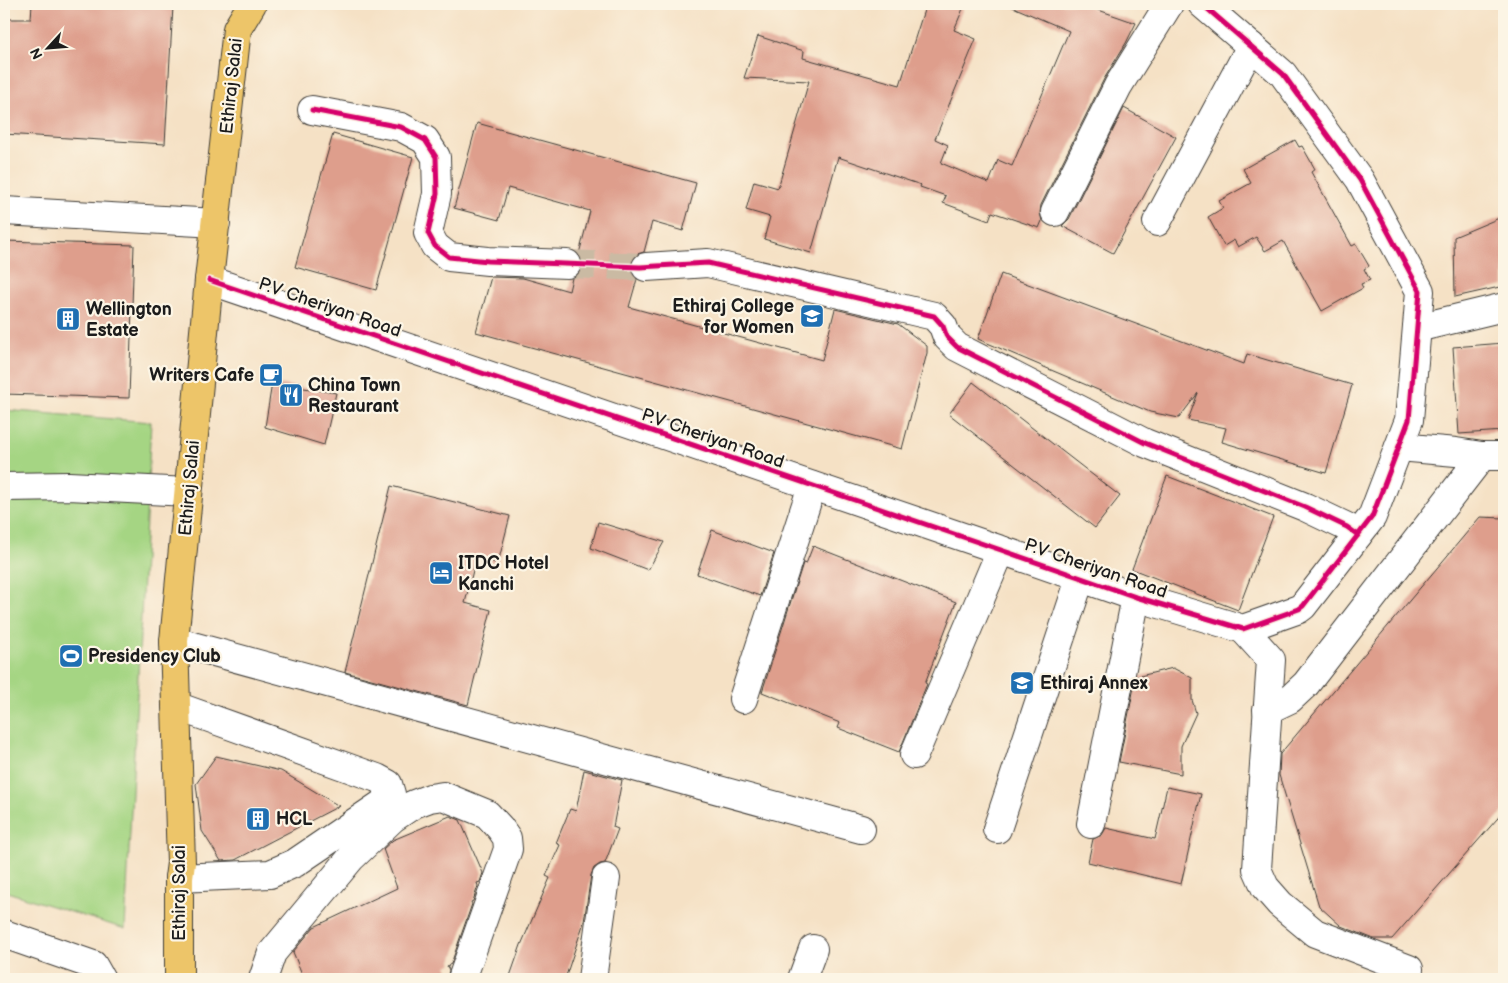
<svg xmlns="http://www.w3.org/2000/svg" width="1508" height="983" font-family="'Balsamiq Sans',sans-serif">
<rect width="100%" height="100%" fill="#fcf5e5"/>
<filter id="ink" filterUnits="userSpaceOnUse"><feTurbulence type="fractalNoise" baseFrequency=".02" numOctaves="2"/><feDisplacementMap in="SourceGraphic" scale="10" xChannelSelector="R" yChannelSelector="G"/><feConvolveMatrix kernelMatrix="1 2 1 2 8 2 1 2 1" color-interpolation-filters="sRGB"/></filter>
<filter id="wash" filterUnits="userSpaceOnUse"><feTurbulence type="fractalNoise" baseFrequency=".0096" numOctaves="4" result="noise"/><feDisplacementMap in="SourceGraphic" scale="20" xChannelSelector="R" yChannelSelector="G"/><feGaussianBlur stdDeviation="1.12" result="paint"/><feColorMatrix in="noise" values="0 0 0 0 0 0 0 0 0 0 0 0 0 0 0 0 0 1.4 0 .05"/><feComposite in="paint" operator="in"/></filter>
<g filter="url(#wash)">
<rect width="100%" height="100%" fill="#f5e1c5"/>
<path fill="#a5d583" stroke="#607850" d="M 4,410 L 151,422 L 125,929 L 4,891 Z"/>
<g id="blocks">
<g fill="#de9e8c">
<path d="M 32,4 L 134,4 L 173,6 L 165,144 L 4,134 L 4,19 L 31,19 Z"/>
<path d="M 926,4 L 965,4 L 954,30 L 976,39 L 935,139 L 948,145 L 941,163 L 989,183 L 998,160 L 1012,166 L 1069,31 L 1006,4 L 1081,4 L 1136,23 L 1126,43 L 1104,79 L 1041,205 L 1040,213 L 1042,221 L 1039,228 L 992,212 L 989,220 L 943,203 L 946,196 L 920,187 L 921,185 L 838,157 L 811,253 L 764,239 L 770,217 L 746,210 L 754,181 L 778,188 L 809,81 L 744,78 L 758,36 L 804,51 L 803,58 L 900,85 Z"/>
<path d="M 1124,108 L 1176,137 L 1113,253 L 1062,226 L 1069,219 Z"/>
<path d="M 477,123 L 696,183 L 683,231 L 652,222 L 644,252 L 637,254 L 632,261 L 630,268 L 633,275 L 637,279 L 629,307 L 822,360 L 835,309 L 898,324 L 927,346 L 927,353 L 902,449 L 476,332 L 491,277 L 523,278 L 569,291 L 572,278 L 580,273 L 583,265 L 581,257 L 579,254 L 590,211 L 508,188 L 499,220 L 454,208 Z"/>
<path d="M 333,134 L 413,157 L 376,290 L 295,267 Z"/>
<path d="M 1295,140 L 1299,147 L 1302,146 L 1315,169 L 1311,172 L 1352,246 L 1356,244 L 1369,266 L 1364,269 L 1370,280 L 1361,284 L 1363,288 L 1322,311 L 1283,241 L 1265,251 L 1256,237 L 1238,247 L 1234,240 L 1224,246 L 1208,217 L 1223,208 L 1219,201 L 1251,183 L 1243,169 Z"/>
<path d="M 1504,216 L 1504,286 L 1455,297 L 1454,237 Z"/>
<path d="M 4,241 L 134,245 L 129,398 L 4,394 Z"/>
<path d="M 1001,274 L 1244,364 L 1247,354 L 1352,385 L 1326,473 L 1222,442 L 1226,428 L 1188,420 L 1198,393 L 1179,418 L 1150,412 L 978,339 Z"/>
<path d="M 1504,343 L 1504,431 L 1459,434 L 1453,347 Z"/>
<path d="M 973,382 L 1120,496 L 1095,528 L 949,414 Z"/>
<path d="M 272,383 L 336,393 L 324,445 L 265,427 Z"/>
<path d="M 1167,476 L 1273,517 L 1238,610 L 1132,569 Z"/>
<path d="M 391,486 L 510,516 L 498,563 L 476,558 L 465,603 L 491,610 L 468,705 L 345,672 Z"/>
<path d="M 1480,517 L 1504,518 L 1504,811 L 1392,939 L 1374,939 L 1341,926 L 1319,906 L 1279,775 L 1280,754 Z"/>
<path d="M 598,522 L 664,542 L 648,570 L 591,548 Z"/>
<path d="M 712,530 L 774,553 L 760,596 L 697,574 Z"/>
<path d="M 813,546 L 956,602 L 925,683 L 927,684 L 899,752 L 838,728 L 840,723 L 762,692 L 803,563 L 806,564 Z"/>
<path d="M 1173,668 L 1192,678 L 1192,700 L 1196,713 L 1181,746 L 1181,774 L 1119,762 L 1136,677 Z"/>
<path d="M 216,756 L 281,771 L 339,806 L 235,860 L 221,861 L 202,831 L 196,784 Z"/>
<path d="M 584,770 L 622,780 L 613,827 L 618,829 L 605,863 L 600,864 L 594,868 L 591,875 L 584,922 L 565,979 L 509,979 L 521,945 L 550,878 L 546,876 L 560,845 L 556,843 L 570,809 L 576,811 Z"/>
<path d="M 1167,787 L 1201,794 L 1181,884 L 1088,862 L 1093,839 L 1102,835 L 1106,828 L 1155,839 Z"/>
<path d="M 450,816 L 460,820 L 483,873 L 480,882 L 477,883 L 478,886 L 473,901 L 471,902 L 472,904 L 451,964 L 447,966 L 449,970 L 447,979 L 304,979 L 293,952 L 314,927 L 397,888 L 383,849 L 393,840 Z"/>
</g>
</g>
</g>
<g filter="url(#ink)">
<use href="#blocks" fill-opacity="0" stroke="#3d3a35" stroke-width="1"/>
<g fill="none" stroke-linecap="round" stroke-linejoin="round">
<path stroke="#cabaa3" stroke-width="28" stroke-dasharray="28 14" stroke-linecap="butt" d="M 567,264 L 646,267"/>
<defs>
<g id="minor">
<path d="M 312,110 L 401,127 L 425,140 L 436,157 L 437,194 L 428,233 L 435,246 L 449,257 L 488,261 L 567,264"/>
<path d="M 4,211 L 216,223"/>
<path d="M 1055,212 L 1118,86 L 1169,4"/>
<path d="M 1157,222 L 1251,46"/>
<path d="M 646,267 L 708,263 L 934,316 L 943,326 L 947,337 L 957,347 L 1145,443 L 1305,507 L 1347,527 L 1358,535"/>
<path d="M 209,280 L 1001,550 L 1136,597 L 1243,629 L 1299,609 L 1303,606 L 1372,517 L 1409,420 L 1420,291 L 1360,180 L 1283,74 L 1202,4"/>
<path d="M 1417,328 L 1504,307"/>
<path d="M 1399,447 L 1456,452 L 1482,456 L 1504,456"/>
<path d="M 4,487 L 69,486 L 188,492"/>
<path d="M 1243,629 L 1271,660 L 1257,869 L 1265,887 L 1280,904 L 1315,933 L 1409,969"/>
<path d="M 174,641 L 861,829"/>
<path d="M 743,699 L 812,486"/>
<path d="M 176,706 L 377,778 L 388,784 L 391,794 L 385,802 L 295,863 L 270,874 L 179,878"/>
<path d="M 1267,710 L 1290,699 L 1306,684 L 1482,456"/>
<path d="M 914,755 L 1001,550"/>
<path d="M 1091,824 L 1136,597"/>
<path d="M 997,829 L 1080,579"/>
<path d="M 4,934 L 93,965 L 101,979"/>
<path d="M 263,979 L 272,953 L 351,858 L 393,818 L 414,804 L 430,798 L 443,796 L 487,814 L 500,828 L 507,838 L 508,849 L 462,979"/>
<path d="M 592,979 L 606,878"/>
<path d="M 802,979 L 813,949"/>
</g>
<path id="major" d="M 179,979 L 179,878 L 181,863 L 174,641 L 209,280 L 237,29 L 252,4"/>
</defs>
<use href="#minor" stroke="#3d3a35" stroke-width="30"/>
<use href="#major" stroke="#3d3a35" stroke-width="30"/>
<use href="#minor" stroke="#fff" stroke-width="28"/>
<use href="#major" stroke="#edc569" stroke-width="28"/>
<defs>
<g id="cycleway">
<path d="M 312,110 L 401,127 L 425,140 L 436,157 L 437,194 L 428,233 L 435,246 L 449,257 L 488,261 L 640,267 L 708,263 L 934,316 L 943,326 L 947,337 L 957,347 L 1145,443 L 1305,507 L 1347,527 L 1358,535"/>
<path d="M 209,280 L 1001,550 L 1136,597 L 1243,629 L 1299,609 L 1303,606 L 1372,517 L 1409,420 L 1420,291 L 1360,180 L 1283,74 L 1202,4"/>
</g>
</defs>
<use href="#cycleway" stroke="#fcf5e5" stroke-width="8"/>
<use href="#cycleway" stroke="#d6006c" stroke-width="5"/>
</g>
</g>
<defs>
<symbol id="university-square" viewBox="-11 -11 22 22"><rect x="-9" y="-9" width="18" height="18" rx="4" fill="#1f6fb2" stroke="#fcf5e5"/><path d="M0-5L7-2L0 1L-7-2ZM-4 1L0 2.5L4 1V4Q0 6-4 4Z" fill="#fff"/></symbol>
<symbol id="building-square" viewBox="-11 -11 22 22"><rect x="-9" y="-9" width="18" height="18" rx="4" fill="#1f6fb2" stroke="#fcf5e5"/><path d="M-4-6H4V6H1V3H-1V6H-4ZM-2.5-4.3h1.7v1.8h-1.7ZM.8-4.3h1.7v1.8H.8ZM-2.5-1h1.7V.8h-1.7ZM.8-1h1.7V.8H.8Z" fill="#fff"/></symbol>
<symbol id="cafe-square" viewBox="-11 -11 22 22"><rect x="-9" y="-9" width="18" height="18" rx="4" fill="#1f6fb2" stroke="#fcf5e5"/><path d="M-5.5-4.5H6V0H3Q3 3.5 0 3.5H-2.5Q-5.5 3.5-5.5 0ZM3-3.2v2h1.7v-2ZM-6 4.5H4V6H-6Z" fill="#fff"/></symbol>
<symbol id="restaurant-square" viewBox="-11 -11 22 22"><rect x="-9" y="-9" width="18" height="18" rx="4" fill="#1f6fb2" stroke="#fcf5e5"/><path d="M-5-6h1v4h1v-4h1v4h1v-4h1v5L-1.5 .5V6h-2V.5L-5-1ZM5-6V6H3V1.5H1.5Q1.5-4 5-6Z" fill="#fff"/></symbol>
<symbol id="hotel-square" viewBox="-11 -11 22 22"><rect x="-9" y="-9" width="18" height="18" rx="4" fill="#1f6fb2" stroke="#fcf5e5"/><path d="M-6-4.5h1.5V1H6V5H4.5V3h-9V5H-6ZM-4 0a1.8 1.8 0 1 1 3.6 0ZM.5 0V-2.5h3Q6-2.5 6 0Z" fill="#fff"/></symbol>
<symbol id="stadium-square" viewBox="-11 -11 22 22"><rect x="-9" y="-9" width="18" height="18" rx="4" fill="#1f6fb2" stroke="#fcf5e5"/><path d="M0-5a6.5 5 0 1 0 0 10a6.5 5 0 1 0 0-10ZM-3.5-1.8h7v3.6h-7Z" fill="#fff"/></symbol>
</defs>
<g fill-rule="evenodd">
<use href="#university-square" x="798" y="302" width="28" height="28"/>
<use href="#building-square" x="54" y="305" width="28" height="28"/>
<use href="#cafe-square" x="257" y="361" width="28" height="28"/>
<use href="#restaurant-square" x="277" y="381" width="28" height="28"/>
<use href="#hotel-square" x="427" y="559" width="28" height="28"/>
<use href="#stadium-square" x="57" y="642" width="28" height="28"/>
<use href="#university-square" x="1008" y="669" width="28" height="28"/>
<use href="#building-square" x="244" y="805" width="28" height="28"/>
</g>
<g text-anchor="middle" stroke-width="4.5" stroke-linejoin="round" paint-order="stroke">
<g font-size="18" fill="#1c1c1c" stroke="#fcf5e5">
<text transform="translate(231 86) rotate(-84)" y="6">Ethiraj Salai</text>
<text transform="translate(330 307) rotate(19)" y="6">P.V Cheriyan Road</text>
<text transform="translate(713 438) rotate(19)" y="6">P.V Cheriyan Road</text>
<text transform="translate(189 488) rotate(-85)" y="6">Ethiraj Salai</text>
<text transform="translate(1096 568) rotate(19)" y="6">P.V Cheriyan Road</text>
<text transform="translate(179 893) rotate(-90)" y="6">Ethiraj Salai</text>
</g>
<g font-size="18" font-weight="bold" fill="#1c1c1c" stroke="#fcf5e5" text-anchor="start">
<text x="794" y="312" text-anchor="end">Ethiraj College<tspan x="794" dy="21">for Women</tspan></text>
<text x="86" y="315">Wellington<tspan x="86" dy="21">Estate</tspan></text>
<text x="254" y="381" text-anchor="end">Writers Cafe</text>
<text x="308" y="391">China Town<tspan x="308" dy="21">Restaurant</tspan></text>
<text x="458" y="569">ITDC Hotel<tspan x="458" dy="21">Kanchi</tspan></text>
<text x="88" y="662">Presidency Club</text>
<text x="1040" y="689">Ethiraj Annex</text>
<text x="276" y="825">HCL</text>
</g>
</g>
<rect width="1508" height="983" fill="none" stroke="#fcf5e5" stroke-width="20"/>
<g transform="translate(48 48) rotate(244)" stroke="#fcf5e5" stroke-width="4" paint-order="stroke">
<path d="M0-4L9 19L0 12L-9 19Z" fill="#1c1c1c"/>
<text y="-8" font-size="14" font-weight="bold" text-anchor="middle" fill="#1c1c1c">N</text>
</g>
</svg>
